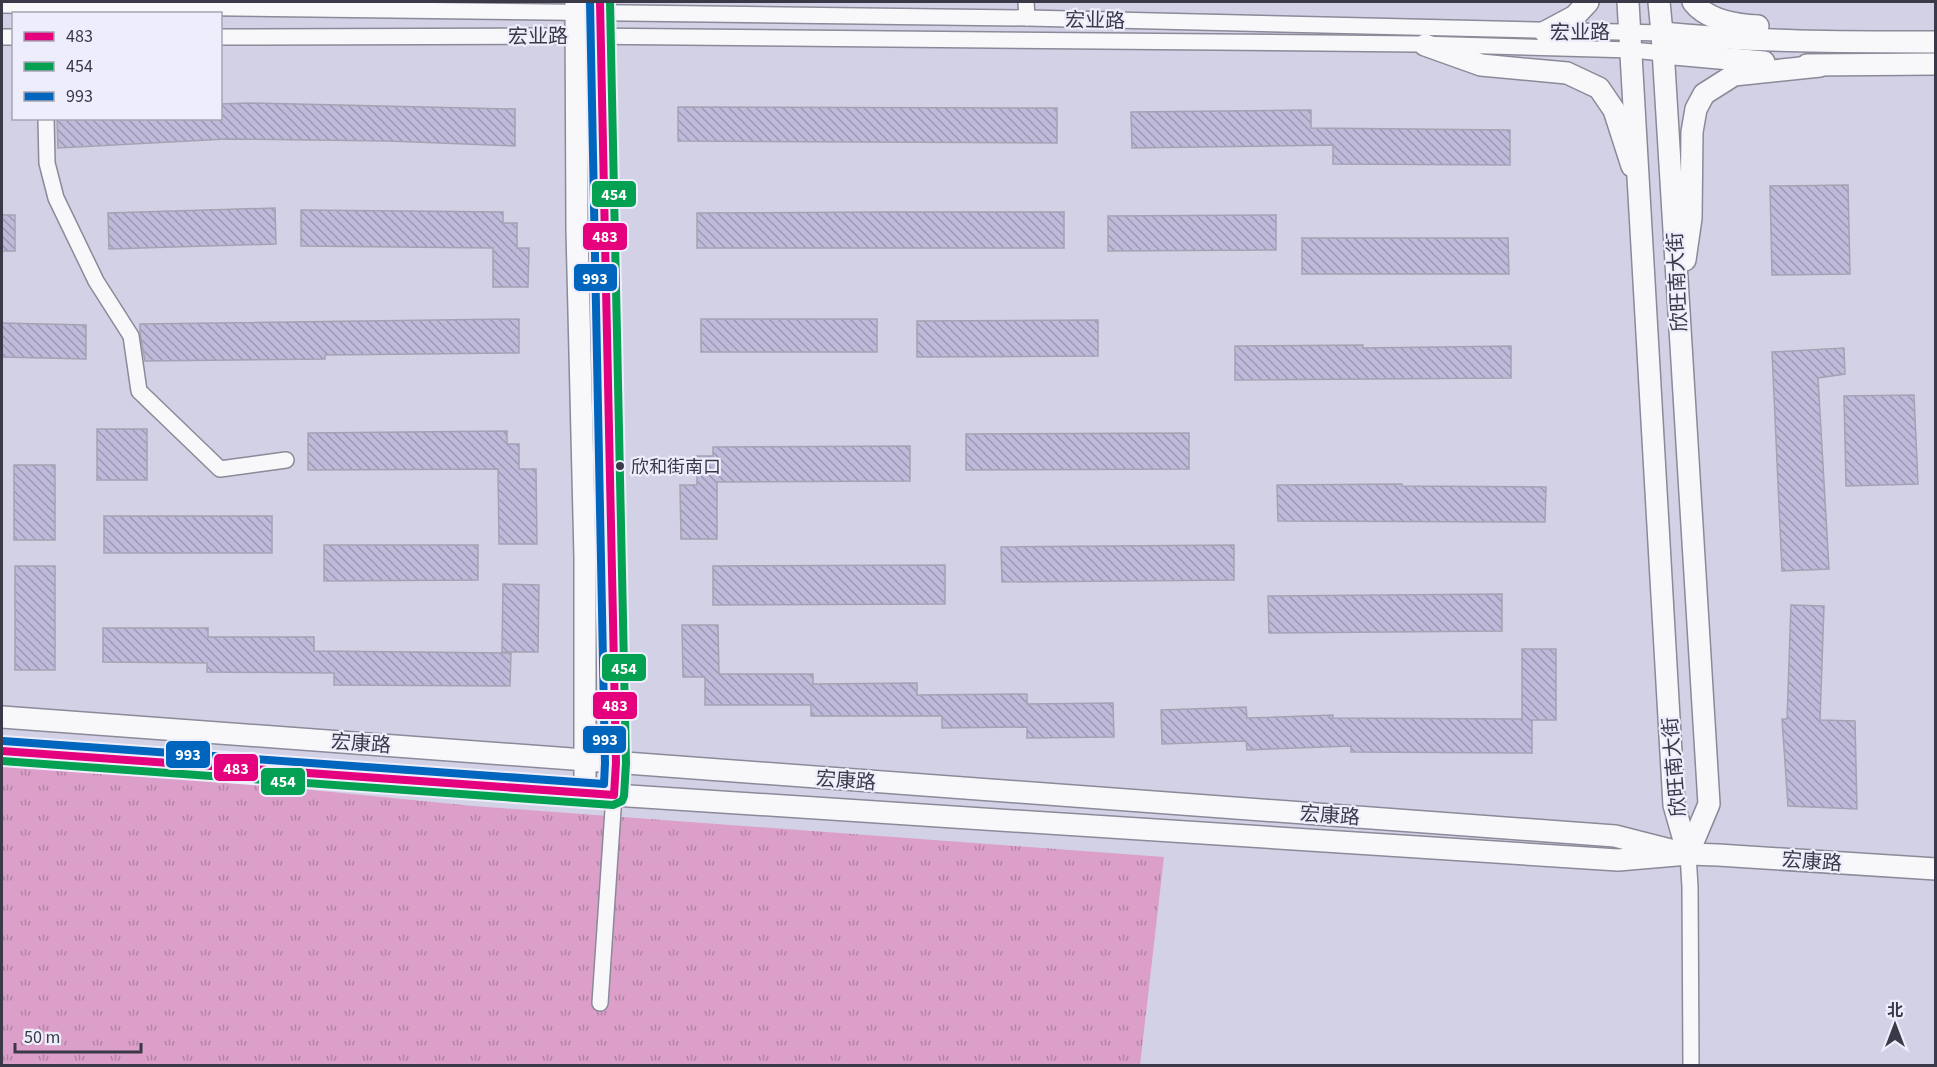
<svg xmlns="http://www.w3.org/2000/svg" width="1937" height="1067" font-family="'Source Sans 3','Noto Sans SC',sans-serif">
<defs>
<pattern id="park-tufts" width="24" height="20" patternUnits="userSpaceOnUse" patternTransform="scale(1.5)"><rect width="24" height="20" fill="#dc9fc9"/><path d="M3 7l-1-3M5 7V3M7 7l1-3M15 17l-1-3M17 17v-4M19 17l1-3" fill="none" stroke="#b383a5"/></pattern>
<pattern id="building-back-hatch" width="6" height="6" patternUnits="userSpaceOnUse" patternTransform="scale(1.5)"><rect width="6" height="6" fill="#bfbada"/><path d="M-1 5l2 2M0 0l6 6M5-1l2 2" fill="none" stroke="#9c98b3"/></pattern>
</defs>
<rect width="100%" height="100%" fill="#d3d1e6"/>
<path fill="url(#park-tufts)" d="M 2,759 L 473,806 L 1164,857 L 1140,1065 L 2,1065 Z"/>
<g fill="url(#building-back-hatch)" stroke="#a4a3b3" stroke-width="1.5">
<path d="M 249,103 L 515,109 L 515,146 L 388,141 L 226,139 L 58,148 L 57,118 L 220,118 L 220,104 Z"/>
<path d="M 678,107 L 1057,108 L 1057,143 L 678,141 Z"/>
<path d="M 1311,110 L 1311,128 L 1510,130 L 1510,165 L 1333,164 L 1333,145 L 1132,148 L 1131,112 Z"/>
<path d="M 1848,185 L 1850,274 L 1772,275 L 1770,186 Z"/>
<path d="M 275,208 L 276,244 L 109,249 L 108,213 Z"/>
<path d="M 301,210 L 503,212 L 503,223 L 517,223 L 517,248 L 529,248 L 528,287 L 493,287 L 493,248 L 301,246 Z"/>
<path d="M 885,212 L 1064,212 L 1064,248 L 697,248 L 697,213 Z"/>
<rect x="2" y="215" width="13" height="36"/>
<path d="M 1276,215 L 1276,250 L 1108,251 L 1108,216 Z"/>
<path d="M 1302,238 L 1508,238 L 1509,274 L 1302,274 Z"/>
<path d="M 519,319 L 519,353 L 325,355 L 325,359 L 145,361 L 140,333 L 140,324 Z"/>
<rect x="701" y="319" width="176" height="33"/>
<path d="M 1098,320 L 1098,356 L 917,357 L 917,321 Z"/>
<path d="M 2,323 L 86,325 L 86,359 L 2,357 Z"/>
<path d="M 1363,345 L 1363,348 L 1511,346 L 1511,378 L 1235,380 L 1235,346 Z"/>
<path d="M 1844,348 L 1845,374 L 1818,378 L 1829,569 L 1782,571 L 1772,352 Z"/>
<path d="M 1914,395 L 1918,484 L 1846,486 L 1844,396 Z"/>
<rect x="97" y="429" width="50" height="51"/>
<path d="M 507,431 L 507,444 L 519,444 L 519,469 L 536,469 L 537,544 L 499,544 L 498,469 L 308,470 L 308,433 Z"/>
<path d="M 1189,433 L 1189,469 L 966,470 L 966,434 Z"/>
<path d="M 910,446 L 910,481 L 717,482 L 717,539 L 681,539 L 680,485 L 697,485 L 697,456 L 713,456 L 713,447 Z"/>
<rect x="14" y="465" width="41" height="75"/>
<path d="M 1402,484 L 1402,486 L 1546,487 L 1545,522 L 1278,521 L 1277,485 Z"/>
<rect x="104" y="516" width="168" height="37"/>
<path d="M 324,545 L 478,545 L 478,580 L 324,581 Z"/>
<path d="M 1234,545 L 1234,580 L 1002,582 L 1001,547 Z"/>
<path d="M 945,565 L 945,604 L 713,605 L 713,566 Z"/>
<rect x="15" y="566" width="40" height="104"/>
<path d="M 503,584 L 539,585 L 538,652 L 502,652 Z"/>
<path d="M 1502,594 L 1502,631 L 1269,633 L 1268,596 Z"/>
<path d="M 1791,605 L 1824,606 L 1820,720 L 1855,721 L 1857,809 L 1788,806 L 1782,719 L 1787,719 Z"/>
<path d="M 682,625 L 718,625 L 719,674 L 813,674 L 813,684 L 917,683 L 917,695 L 1027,694 L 1027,704 L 1113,703 L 1114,737 L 1027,738 L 1027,727 L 942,728 L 942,716 L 811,716 L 811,705 L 705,705 L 705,677 L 683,677 Z"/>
<path d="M 103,628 L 208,628 L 208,637 L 314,637 L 314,651 L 511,653 L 510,686 L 334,685 L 334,673 L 207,672 L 207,663 L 103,662 Z"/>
<path d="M 1522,649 L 1556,649 L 1556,720 L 1532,720 L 1532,753 L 1351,752 L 1351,746 L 1247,750 L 1246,741 L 1162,744 L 1161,710 L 1246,707 L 1247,718 L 1333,715 L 1333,718 L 1522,719 Z"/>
</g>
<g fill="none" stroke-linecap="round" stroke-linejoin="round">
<defs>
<g id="street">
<path d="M 1026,2 L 1027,18"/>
<path d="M 2,5 L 1027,18 L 1662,33"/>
<path d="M 2,37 L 14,37"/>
<path d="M 220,37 L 576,36 L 1417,44 L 1632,50 L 1663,53"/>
<path d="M 46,118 L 47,163 L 56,198 L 96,281 L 131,336 L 139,391 L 220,469 L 286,460"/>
<path d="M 1688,854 L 1690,887 L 1691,1066"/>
<path d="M 600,1003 L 614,795"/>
</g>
<g id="secondary">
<path d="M 576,2 L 577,230 L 585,557 L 585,792"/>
<path d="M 600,2 L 616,763 L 614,795"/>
<path d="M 1628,2 L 1674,805 L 1688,854 L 1709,804 L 1662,33 L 1659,2"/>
<path d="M 1693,2 C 1708,21 1736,25 1758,26"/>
<path d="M 1545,32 L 1575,16 L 1588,2"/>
<path d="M 1662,33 C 1753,42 1845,42 1936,42"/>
<path d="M 1425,45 L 1481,65 L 1567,73 L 1599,88 L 1614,110 L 1632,166"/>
<path d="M 1663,53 L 1764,62"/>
<path d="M 1807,65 L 1936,64"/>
<path d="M 1685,260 L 1691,218 L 1692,132 L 1696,109 L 1704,94 L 1734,75 L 1820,66"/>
<path d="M 2,717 L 1615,836 L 1670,850"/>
<path d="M 2,751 L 614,795 L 1618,860 L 1688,854 L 1718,855 L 1936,869"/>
</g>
</defs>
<use href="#street" stroke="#8a8a98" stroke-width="18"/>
<use href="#secondary" stroke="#8a8a98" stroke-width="24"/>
<use href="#street" stroke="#f8f8fb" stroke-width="15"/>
<use href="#secondary" stroke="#f8f8fb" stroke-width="21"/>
<defs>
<path id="bus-1" d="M 2,751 L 614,795 L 616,763 L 600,2"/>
<path id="bus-2" d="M 2,761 L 613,805 L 622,801 L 624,796 L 626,763 L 610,2"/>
<path id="bus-3" d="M 3,741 L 604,784 L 605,763 L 590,2"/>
</defs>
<use href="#bus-1" stroke="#ededfc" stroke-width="12"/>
<use href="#bus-2" stroke="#ededfc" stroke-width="12"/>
<use href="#bus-3" stroke="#ededfc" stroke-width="12"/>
<use href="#bus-1" stroke="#e5007d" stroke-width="8"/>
<use href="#bus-2" stroke="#03a151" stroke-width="8"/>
<use href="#bus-3" stroke="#0065bd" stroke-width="8"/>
</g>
<circle fill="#3a3948" stroke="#ededfc" stroke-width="2" cx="620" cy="466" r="5"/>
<g text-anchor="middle" stroke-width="4.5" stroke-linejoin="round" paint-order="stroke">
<g font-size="18" fill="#3a3948" stroke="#ededfc" text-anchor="start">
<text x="631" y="473">欣和街南口</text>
</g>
<g font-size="20" fill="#3a3948" stroke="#ededfc">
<text transform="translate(1095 20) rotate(1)" y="7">宏业路</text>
<text x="1580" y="39">宏业路</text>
<text x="538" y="43">宏业路</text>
<text transform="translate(1677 282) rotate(-93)" y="7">欣旺南大街</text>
<text transform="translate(361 743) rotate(4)" y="7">宏康路</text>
<text transform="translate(1674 767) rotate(-95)" y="7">欣旺南大街</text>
<text transform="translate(846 780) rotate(4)" y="7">宏康路</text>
<text transform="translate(1330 815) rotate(4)" y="7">宏康路</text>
<text transform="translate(1812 861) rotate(4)" y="7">宏康路</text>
</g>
</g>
<g stroke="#ededfc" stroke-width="2">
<rect x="591" y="180" width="46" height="28" rx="6" fill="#03a151"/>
<rect x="582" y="222" width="46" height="29" rx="6" fill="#e5007d"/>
<rect x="573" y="263" width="45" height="29" rx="6" fill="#0065bd"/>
<rect x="601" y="653" width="46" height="29" rx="6" fill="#03a151"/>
<rect x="592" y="691" width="46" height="29" rx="6" fill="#e5007d"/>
<rect x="582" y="725" width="45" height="29" rx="6" fill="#0065bd"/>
<rect x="165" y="740" width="46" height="29" rx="6" fill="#0065bd"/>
<rect x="213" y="753" width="46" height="29" rx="6" fill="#e5007d"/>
<rect x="260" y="767" width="46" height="29" rx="6" fill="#03a151"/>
</g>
<g font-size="16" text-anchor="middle" font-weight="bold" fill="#fff">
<text x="614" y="200">454</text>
<text x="605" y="242">483</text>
<text x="595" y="284">993</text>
<text x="624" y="674">454</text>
<text x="615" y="711">483</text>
<text x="605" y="745">993</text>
<text x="188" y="760">993</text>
<text x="236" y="774">483</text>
<text x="283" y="787">454</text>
</g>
<rect width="1937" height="1067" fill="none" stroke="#3a3948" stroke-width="6"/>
<rect x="12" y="12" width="210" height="108" fill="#ededfc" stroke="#a5a5b4" stroke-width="1.5"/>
<rect x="24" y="32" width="30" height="9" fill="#e5007d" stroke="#a5a5b4" stroke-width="1.5"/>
<text x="66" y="42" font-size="18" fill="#3a3948">483</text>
<rect x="24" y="62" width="30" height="9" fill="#03a151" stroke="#a5a5b4" stroke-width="1.5"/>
<text x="66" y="72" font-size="18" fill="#3a3948">454</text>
<rect x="24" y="92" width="30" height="9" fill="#0065bd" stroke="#a5a5b4" stroke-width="1.5"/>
<text x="66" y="102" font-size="18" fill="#3a3948">993</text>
<g transform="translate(1895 1025)" stroke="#ededfc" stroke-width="4.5" paint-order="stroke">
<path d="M0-4.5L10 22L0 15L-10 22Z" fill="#3a3948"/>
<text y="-9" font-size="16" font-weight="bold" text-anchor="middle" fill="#3a3948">北</text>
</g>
<path d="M15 1043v9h126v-9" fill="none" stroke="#3a3948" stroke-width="3"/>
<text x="24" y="1043" font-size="18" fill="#3a3948" stroke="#ededfc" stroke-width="4.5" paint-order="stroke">50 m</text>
</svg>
